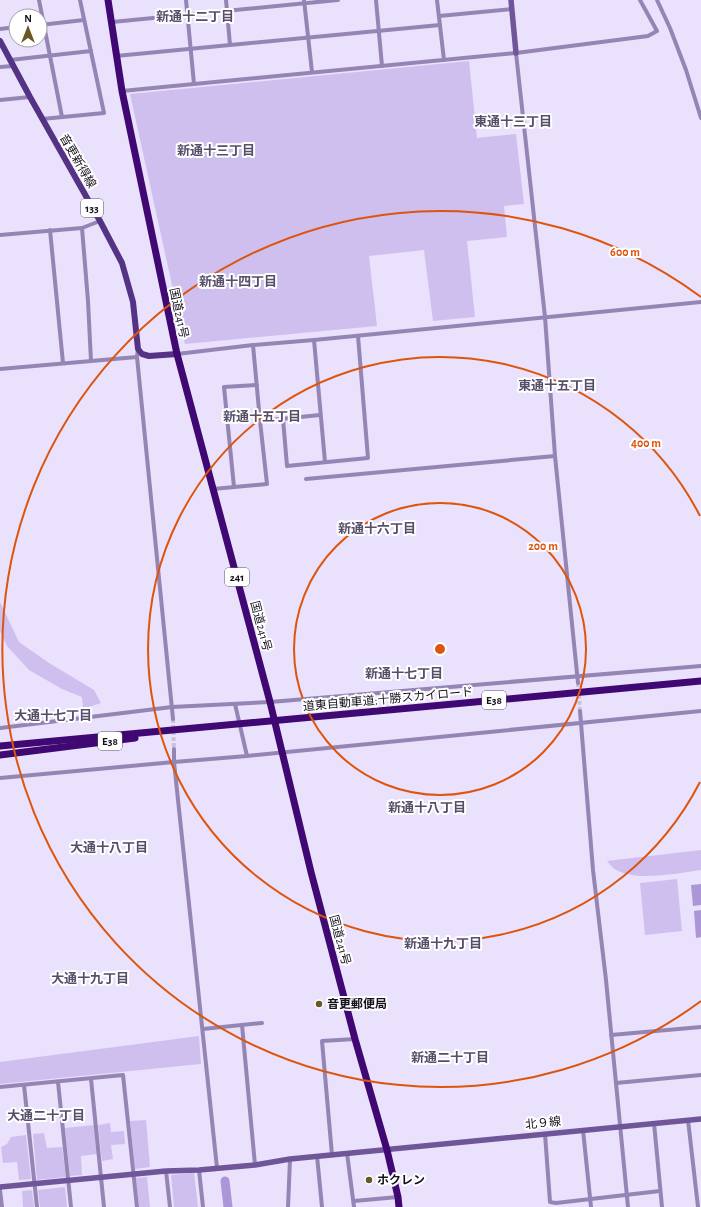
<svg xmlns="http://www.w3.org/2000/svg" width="701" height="1207" font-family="'Alegreya Sans','Noto Sans JP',sans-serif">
<rect width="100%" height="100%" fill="#eae1fc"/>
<g fill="#cfbfef">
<path d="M 469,61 L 477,138 L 516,134 L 524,204 L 504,206 L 507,237 L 467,241 L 475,317 L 433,321 L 424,250 L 369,256 L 377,326 L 185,344 L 130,94 Z"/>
<path d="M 0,602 L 19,642 L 49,663 L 94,690 L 101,703 L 83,709 L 82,697 L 62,689 L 29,670 L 7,646 L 0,631 Z"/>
<path d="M 701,850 L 701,870 C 677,873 634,883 613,868 C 611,866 609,863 607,861 Z"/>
<path d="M 677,879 L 682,931 L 645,935 L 640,883 Z"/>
<path d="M 199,1036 L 201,1064 L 0,1084 L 0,1062 Z"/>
<path d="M 146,1120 L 150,1167 L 135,1169 L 130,1121 Z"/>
<path d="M 110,1123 L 111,1132 L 124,1131 L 125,1144 L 111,1145 L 113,1159 L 102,1161 L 98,1125 Z"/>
<path d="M 94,1125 L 97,1154 L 81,1156 L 82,1175 L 70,1176 L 65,1128 Z"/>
<path d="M 44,1133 L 47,1148 L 62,1147 L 66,1177 L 37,1180 L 33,1134 Z"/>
<path d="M 26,1135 L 31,1179 L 19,1180 L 17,1162 L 3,1163 L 1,1147 L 7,1144 L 11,1137 Z"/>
<path d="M 194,1173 L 198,1207 L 174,1207 L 171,1175 Z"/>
<path d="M 147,1177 L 150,1207 L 139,1207 L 136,1178 Z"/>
<path d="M 65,1187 L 67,1207 L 40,1207 L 38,1190 Z"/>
<path d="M 32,1190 L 34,1207 L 23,1207 L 22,1191 Z"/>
</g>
<g fill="#ac96d8">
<path d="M 701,884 L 701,905 L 693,906 L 691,885 Z"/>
<path d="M 701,910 L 701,937 L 696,938 L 694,911 Z"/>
</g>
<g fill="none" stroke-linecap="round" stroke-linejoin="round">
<path stroke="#ac96d8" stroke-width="9" d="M 225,1181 L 228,1207"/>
<g stroke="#cac2da" stroke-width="4" stroke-dasharray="4 2" stroke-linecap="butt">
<path d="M 578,683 L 580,711"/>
<path d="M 173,719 L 174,749"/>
</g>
<g stroke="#9585b4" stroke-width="4">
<path d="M 39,0 L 62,117"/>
<path d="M 186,0 L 194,84"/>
<path d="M 226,0 L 230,45"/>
<path d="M 304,0 L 312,72"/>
<path d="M 376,0 L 382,66"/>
<path d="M 437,0 L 444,60"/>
<path d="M 657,0 L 670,28 L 686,70 L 701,118"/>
<path d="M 439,16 L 512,9"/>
<path d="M 112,22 L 338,0"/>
<path d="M 40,25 L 84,20"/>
<path d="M 0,29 L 16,27"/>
<path d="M 516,53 L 545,317 L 555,456 L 578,683"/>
<path d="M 116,56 L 440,25"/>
<path d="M 10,60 L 91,51"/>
<path d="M 0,67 L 13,66"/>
<path d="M 122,91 L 516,53 L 648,36 L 657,31 L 640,0"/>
<path d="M 0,100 L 30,97"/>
<path d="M 42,119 L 104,113 L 80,0"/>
<path d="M 82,228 L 88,301 L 91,361"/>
<path d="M 50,230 L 63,363"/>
<path d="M 0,235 L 82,228 L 100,221"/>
<path d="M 314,340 L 325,462"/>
<path d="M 138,349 L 137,357 L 173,719"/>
<path d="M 177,354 L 253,345 L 314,340 L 701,302"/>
<path d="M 0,369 L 137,357"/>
<path d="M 283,419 L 287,466 L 368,458 L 358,336"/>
<path d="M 260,421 L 320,415"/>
<path d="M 306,479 L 555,456"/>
<path d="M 234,487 L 224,387 L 257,385"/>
<path d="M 213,489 L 267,484 L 260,421 L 253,345"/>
<path d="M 235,704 L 247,756"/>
<path d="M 580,711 L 593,870 L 606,980 L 628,1207"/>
<path d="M 0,728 L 172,707 L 270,702 L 701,666"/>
<path d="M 174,749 L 174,762 L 217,1168"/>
<path d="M 0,778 L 174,762 L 247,756 L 701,711"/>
<path d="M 242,1025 L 255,1165"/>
<path d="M 203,1029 L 262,1023"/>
<path d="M 611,1035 L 701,1027"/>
<path d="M 91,1079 L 104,1207"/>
<path d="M 58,1082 L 71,1207"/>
<path d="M 616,1083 L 701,1075"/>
<path d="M 24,1085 L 37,1207"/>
<path d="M 0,1087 L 123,1075 L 137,1207"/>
<path d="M 688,1120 L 698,1207"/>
<path d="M 654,1123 L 662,1207"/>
<path d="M 583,1130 L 591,1207"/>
<path d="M 545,1134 L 550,1202 L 556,1203 L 660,1191"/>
<path d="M 347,1153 L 354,1207"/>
<path d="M 332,1155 L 322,1041 L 355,1039"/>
<path d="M 317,1156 L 322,1207"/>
<path d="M 199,1170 L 203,1207"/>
<path d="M 166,1171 L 170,1207"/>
<path d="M 0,1190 L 2,1207"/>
<path d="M 354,1201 L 398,1197"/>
<path d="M 288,1207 L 290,1159"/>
</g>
<g stroke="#6f5699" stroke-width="5.5">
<path d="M 511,0 L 516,53"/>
<path d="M 0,1187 L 166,1171 L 199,1170 L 255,1165 L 290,1159 L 701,1119"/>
</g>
<path stroke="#543284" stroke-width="6" d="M 0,41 L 30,97 L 100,221 L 122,263 L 133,302 L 138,349 L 142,354 L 149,356 L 177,354"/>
<g stroke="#3f0872" stroke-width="7">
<path d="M 108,0 L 122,91 L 177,354 L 270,702 L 311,872 L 355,1039 L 387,1150 L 398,1197 L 399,1207"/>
<path d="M 0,746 L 701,681"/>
<path d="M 0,755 L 135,738"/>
</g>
</g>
<g fill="none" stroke="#dd550d" stroke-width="2">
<circle cx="440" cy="649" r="146"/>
<path d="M700 782A292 292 0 1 1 700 516"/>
<path d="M701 1001A438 438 0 1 1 701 297"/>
</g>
<g fill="#685826" stroke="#fff" stroke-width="1.5">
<circle cx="319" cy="1004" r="4"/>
<circle cx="369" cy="1180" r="4"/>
</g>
<g text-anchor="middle" stroke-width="4" stroke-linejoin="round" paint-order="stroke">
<g fill="#fff" stroke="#5b5860" stroke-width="1">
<rect x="81" y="199" width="22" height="18" rx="3"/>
<rect x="225" y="568" width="24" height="18" rx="3"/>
<rect x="482" y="691" width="24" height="18" rx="3"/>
<rect x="98" y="732" width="24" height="18" rx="3"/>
</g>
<g font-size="11" font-weight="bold" fill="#15111c">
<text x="92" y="212">133</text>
<text x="237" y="581">241</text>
<text x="494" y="704">E38</text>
<text x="110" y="745">E38</text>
</g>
<g font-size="12" fill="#15111c" stroke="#fff">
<text transform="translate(78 161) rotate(60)" y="4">音更新得線</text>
<text transform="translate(179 313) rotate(78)" y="4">国道241号</text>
<text transform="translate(261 626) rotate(75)" y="4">国道241号</text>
<text transform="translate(388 699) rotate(-5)" y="4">道東自動車道;十勝スカイロード</text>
<text transform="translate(340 940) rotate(75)" y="4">国道241号</text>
<text transform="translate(543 1123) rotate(-6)" y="4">北９線</text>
</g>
<g font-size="12" font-weight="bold" fill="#15111c" stroke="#fff" text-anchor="start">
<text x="327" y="1008">音更郵便局</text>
<text x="377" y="1184">ホクレン</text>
</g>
<g font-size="13" font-weight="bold" fill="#574e6a" stroke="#fff">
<text x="195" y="21">新通十二丁目</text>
<text x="513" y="126">東通十三丁目</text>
<text x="216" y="155">新通十三丁目</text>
<text x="238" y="286">新通十四丁目</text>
<text x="557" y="390">東通十五丁目</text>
<text x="262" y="421">新通十五丁目</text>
<text x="377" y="533">新通十六丁目</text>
<text x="404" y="678">新通十七丁目</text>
<text x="53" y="720">大通十七丁目</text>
<text x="427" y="812">新通十八丁目</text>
<text x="109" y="852">大通十八丁目</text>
<text x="443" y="948">新通十九丁目</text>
<text x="90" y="983">大通十九丁目</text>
<text x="450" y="1062">新通二十丁目</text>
<text x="46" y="1120">大通二十丁目</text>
</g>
</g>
<circle cx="440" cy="649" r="6" fill="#dd550d" stroke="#fff" stroke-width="2"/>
<g font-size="12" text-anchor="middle" font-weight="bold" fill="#dd550d" stroke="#fff" stroke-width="4" stroke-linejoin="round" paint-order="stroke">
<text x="625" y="256">600 m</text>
<text x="646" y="447">400 m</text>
<text x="543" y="550">200 m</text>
</g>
<g transform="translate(28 28)"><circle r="19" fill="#ffffff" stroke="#a1a0a4"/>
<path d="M0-3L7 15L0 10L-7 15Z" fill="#685826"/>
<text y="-6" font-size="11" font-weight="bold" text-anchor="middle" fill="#15111c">N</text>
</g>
</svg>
